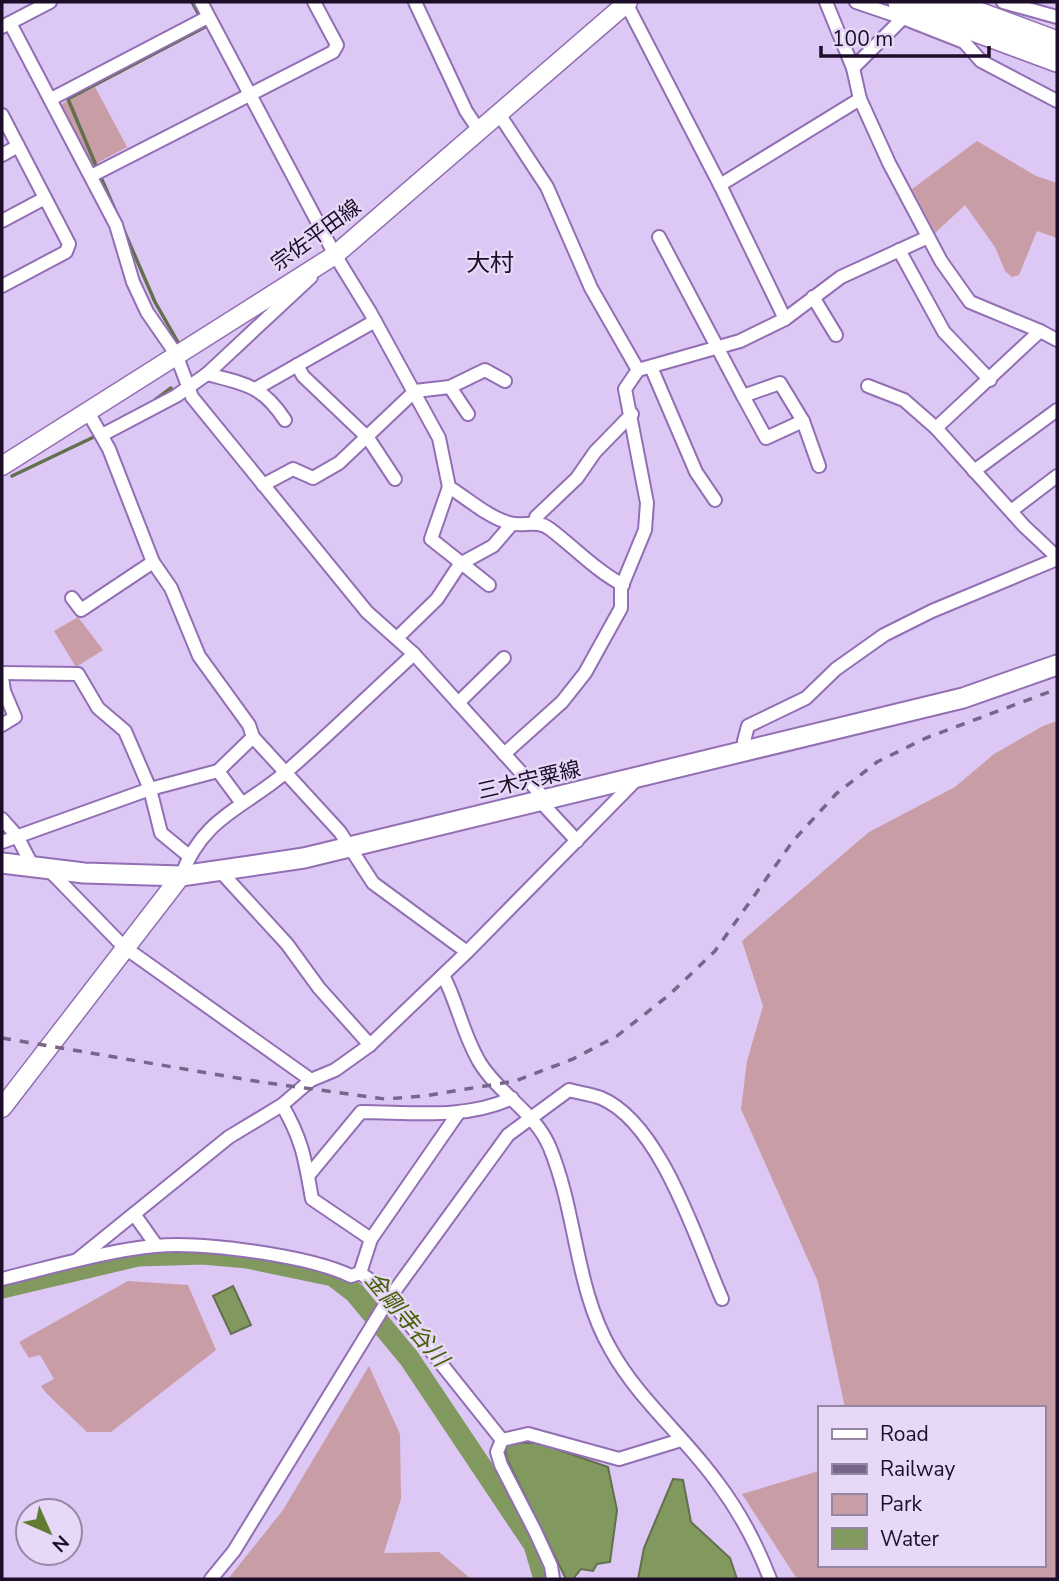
<svg xmlns="http://www.w3.org/2000/svg" width="1059" height="1581" font-family="'Nunito Sans','Noto Sans JP',sans-serif">
<rect width="100%" height="100%" fill="#ddc7f4"/>
<g fill="#c99da5">
<path d="M 95,87 L 127,147 L 93,165 L 85,163 L 56,107 Z"/>
<path d="M 977,141 L 1036,176 L 1057,183 L 1057,238 L 1037,231 L 1019,275 L 1012,277 L 1005,271 L 995,247 L 965,205 L 935,233 L 912,189 Z"/>
<path d="M 78,617 L 103,650 L 76,667 L 54,631 Z"/>
<path d="M 1057,721 L 1057,1579 L 797,1579 L 742,1494 L 819,1471 L 819,1565 L 1043,1565 L 1043,1408 L 845,1408 L 818,1282 L 741,1109 L 747,1061 L 763,1006 L 742,941 L 869,832 L 955,787 L 994,754 L 1043,726 Z"/>
<path d="M 128,1281 L 188,1285 L 216,1350 L 111,1432 L 87,1432 L 46,1393 L 41,1386 L 54,1379 L 40,1355 L 29,1358 L 19,1342 Z"/>
<path d="M 369,1366 L 400,1434 L 401,1499 L 384,1553 L 439,1552 L 471,1579 L 228,1579 L 283,1510 Z"/>
</g>
<g fill="#81995f" stroke="#636f4e" stroke-width="2">
<path d="M 233,1286 L 251,1325 L 231,1334 L 213,1296 Z"/>
<path d="M 511,1443 L 539,1443 L 608,1467 L 617,1510 L 610,1562 L 597,1564 L 593,1571 L 581,1569 L 573,1579 L 566,1579 L 507,1459 L 505,1448 Z"/>
<path d="M 673,1479 L 683,1480 L 691,1522 L 730,1558 L 737,1579 L 638,1579 L 644,1548 Z"/>
</g>
<g fill="none" stroke-linecap="round" stroke-linejoin="round">
<g stroke="#636f4e" stroke-width="3.5">
<path d="M 192,2 L 200,17"/>
<path d="M 97,168 L 68,99 L 205,27 L 203,23"/>
<path d="M 100,175 L 119,219"/>
<path d="M 122,226 L 155,302 L 179,344"/>
<path d="M 155,400 L 171,388"/>
<path d="M 122,418 L 149,404"/>
<path d="M 12,476 L 98,435"/>
</g>
<path stroke="#81995f" stroke-width="21" d="M 2,1288 L 138,1256 L 203,1254 L 247,1258 L 333,1276 L 355,1293 L 409,1358 L 534,1545 L 544,1579"/>
<defs>
<g id="street">
<path d="M 201,2 L 335,255 L 370,312 L 439,438 L 449,487 C 468,499 488,517 509,523 C 524,527 537,519 550,529 C 575,548 595,570 623,585"/>
<path d="M 415,2 L 466,111 L 480,132"/>
<path d="M 826,2 L 853,68 L 860,99 L 889,163 L 941,261 L 970,302 L 1040,331 L 936,428 L 1024,526 L 1057,557"/>
<path d="M 1003,2 L 1057,17"/>
<path d="M 626,3 L 720,185 L 785,319"/>
<path d="M 903,18 L 964,42 L 981,61 L 1057,101"/>
<path d="M 10,23 L 116,225 L 133,282 L 147,312 L 176,354 L 192,397 L 367,612 L 414,654 L 545,799"/>
<path d="M 2,27 L 50,2"/>
<path d="M 853,68 L 903,18 L 856,2"/>
<path d="M 51,99 L 208,17"/>
<path d="M 499,114 L 547,187 L 591,288 L 638,370"/>
<path d="M 2,115 L 69,244 L 66,252 L 2,286"/>
<path d="M 2,155 L 18,146"/>
<path d="M 91,176 L 333,52 L 337,45 L 314,2"/>
<path d="M 720,185 L 860,99"/>
<path d="M 2,221 L 45,198"/>
<path d="M 659,237 L 743,396 L 780,383 L 803,421 L 819,466"/>
<path d="M 899,250 L 944,332 L 990,380"/>
<path d="M 813,297 L 836,335"/>
<path d="M 1040,331 L 1057,340"/>
<path d="M 297,365 L 303,376 L 368,438 L 395,479"/>
<path d="M 651,367 L 696,472 L 715,500"/>
<path d="M 207,374 C 245,384 262,385 285,420"/>
<path d="M 868,386 L 904,400 L 936,428"/>
<path d="M 450,387 L 485,370 L 505,381"/>
<path d="M 257,388 L 375,321"/>
<path d="M 743,396 L 766,438 L 803,421"/>
<path d="M 88,412 L 109,449 L 153,562 L 171,588 L 199,656 L 249,725 L 253,737 L 340,832 L 373,883 L 467,952"/>
<path d="M 102,435 L 176,396 L 207,374 L 311,277"/>
<path d="M 974,471 L 1057,410"/>
<path d="M 263,485 L 293,469 L 313,478 L 339,463 L 415,391 L 450,387 L 468,414"/>
<path d="M 449,487 L 431,539 L 489,585"/>
<path d="M 1011,511 L 1057,476"/>
<path d="M 535,522 L 536,517 L 577,478 L 595,452 L 632,414"/>
<path d="M 72,598 L 81,610 L 153,562"/>
<path d="M 397,638 L 437,599 L 460,564 L 493,546 L 512,524"/>
<path d="M 2,673 L 78,674 L 98,708 L 125,731 L 150,789 L 161,833 L 189,856"/>
<path d="M 2,677 L 4,691 L 15,717 L 2,725"/>
<path d="M 458,703 L 504,658"/>
<path d="M 745,751 L 744,741 L 748,726 L 806,698 L 836,669 L 884,635 L 932,611 L 1057,559"/>
<path d="M 504,754 L 562,702 L 585,673 L 621,608 L 621,588 L 645,530 L 647,503 L 625,389 L 638,370 L 740,341 L 785,319 L 841,277 L 926,238"/>
<path d="M 218,771 L 253,737"/>
<path d="M 540,801 L 577,841"/>
<path d="M 2,819 L 17,836 L 33,867"/>
<path d="M 2,842 L 150,789 L 218,771 L 241,802"/>
<path d="M 48,869 L 124,947 L 311,1080"/>
<path d="M 221,872 L 287,944 L 319,988 L 370,1045"/>
<path d="M 181,876 C 204,816 243,809 286,772 C 330,734 371,693 414,654"/>
<path d="M 443,975 C 458,1004 463,1035 480,1063 C 499,1094 536,1113 550,1148 C 577,1214 575,1288 611,1350 C 639,1400 684,1436 717,1482 C 739,1511 757,1545 770,1579"/>
<path d="M 282,1105 C 303,1141 305,1160 312,1199 L 371,1239 L 360,1273"/>
<path d="M 308,1176 L 361,1112 C 410,1112 466,1120 512,1098"/>
<path d="M 134,1214 L 156,1245"/>
<path d="M 371,1239 L 459,1112"/>
<path d="M 77,1260 L 229,1137 L 282,1105 L 311,1080 L 335,1070 L 370,1045 L 467,952 L 637,779"/>
<path d="M 2,1279 C 52,1267 104,1251 155,1246 C 201,1241 310,1256 351,1276 L 360,1273 L 380,1287 L 502,1440 L 528,1434 L 619,1459 L 681,1440"/>
<path d="M 502,1440 L 497,1452 L 501,1465 L 535,1531 L 551,1566 L 553,1579"/>
<path d="M 211,1579 L 234,1551 L 388,1300 L 508,1135 L 569,1090 C 579,1093 591,1094 601,1098 C 661,1123 697,1242 722,1299"/>
</g>
<g id="secondary">
<path d="M 2,466 L 335,255 L 628,2"/>
<path d="M 2,1108 L 181,876"/>
</g>
<path id="primary" d="M 2,863 L 84,873 L 181,876 L 304,858 L 963,698 L 1057,665"/>
<g id="highway">
<path d="M 900,2 L 1057,60"/>
<path d="M 946,2 L 1057,43"/>
</g>
</defs>
<use href="#street" stroke="#926fb4" stroke-width="16"/>
<use href="#secondary" stroke="#926fb4" stroke-width="21"/>
<use href="#primary" stroke="#926fb4" stroke-width="23"/>
<use href="#highway" stroke="#926fb4" stroke-width="26"/>
<use href="#street" stroke="#fff" stroke-width="12"/>
<use href="#secondary" stroke="#fff" stroke-width="18"/>
<use href="#primary" stroke="#fff" stroke-width="19"/>
<use href="#highway" stroke="#fff" stroke-width="23"/>
<path stroke="#786589" stroke-width="3.5" stroke-dasharray="9 9" stroke-linecap="butt" d="M 2,1038 L 261,1082 L 385,1099 L 424,1096 L 515,1081 L 573,1059 L 617,1036 L 669,995 L 715,951 L 793,841 L 836,794 L 877,762 L 926,738 L 1057,689"/>
</g>
<g text-anchor="middle" stroke-width="5" stroke-linejoin="round" paint-order="stroke">
<g font-size="21" fill="#1c0d28" stroke="#e6d8f6">
<text transform="translate(316 235) rotate(-36)" y="7">宗佐平田線</text>
<text transform="translate(529 780) rotate(-13)" y="7">三木宍粟線</text>
</g>
<g font-size="23" font-style="italic" fill="#435f00" stroke="#e6d8f6">
<text transform="translate(407 1319) rotate(50)" y="8">金剛寺谷川</text>
</g>
<g font-size="24" fill="#1c0d28" stroke="#e6d8f6">
<text x="490" y="271">大村</text>
</g>
</g>
<rect width="1059" height="1581" fill="none" stroke="#1c0d28" stroke-width="7"/>
<rect x="818" y="1406" width="228" height="161" fill="#e6d8f6" stroke="#9587a4" stroke-width="2"/>
<rect x="832" y="1429" width="35" height="10" fill="#ffffff" stroke="#9587a4" stroke-width="2"/>
<text x="880" y="1441" font-size="21" fill="#1c0d28">Road</text>
<rect x="832" y="1464" width="35" height="10" fill="#786589" stroke="#9587a4" stroke-width="2"/>
<text x="880" y="1476" font-size="21" fill="#1c0d28">Railway</text>
<rect x="832" y="1494" width="35" height="21" fill="#c99da5" stroke="#9587a4" stroke-width="2"/>
<text x="880" y="1511" font-size="21" fill="#1c0d28">Park</text>
<rect x="832" y="1528" width="35" height="21" fill="#81995f" stroke="#9587a4" stroke-width="2"/>
<text x="880" y="1546" font-size="21" fill="#1c0d28">Water</text>
<g transform="translate(49 1532) rotate(135)"><circle r="33" fill="#e6d8f6" stroke="#9587a4" stroke-width="2"/>
<path d="M0-5L12 26L0 18L-12 26Z" fill="#5f7c30"/>
<text y="-10" font-size="19" font-weight="bold" text-anchor="middle" fill="#1c0d28">N</text>
</g>
<path d="M821 46v10h168v-10" fill="none" stroke="#1c0d28" stroke-width="3.5"/>
<text x="832" y="46" font-size="21" fill="#1c0d28" stroke="#e6d8f6" stroke-width="5" paint-order="stroke">100 m</text>
</svg>
